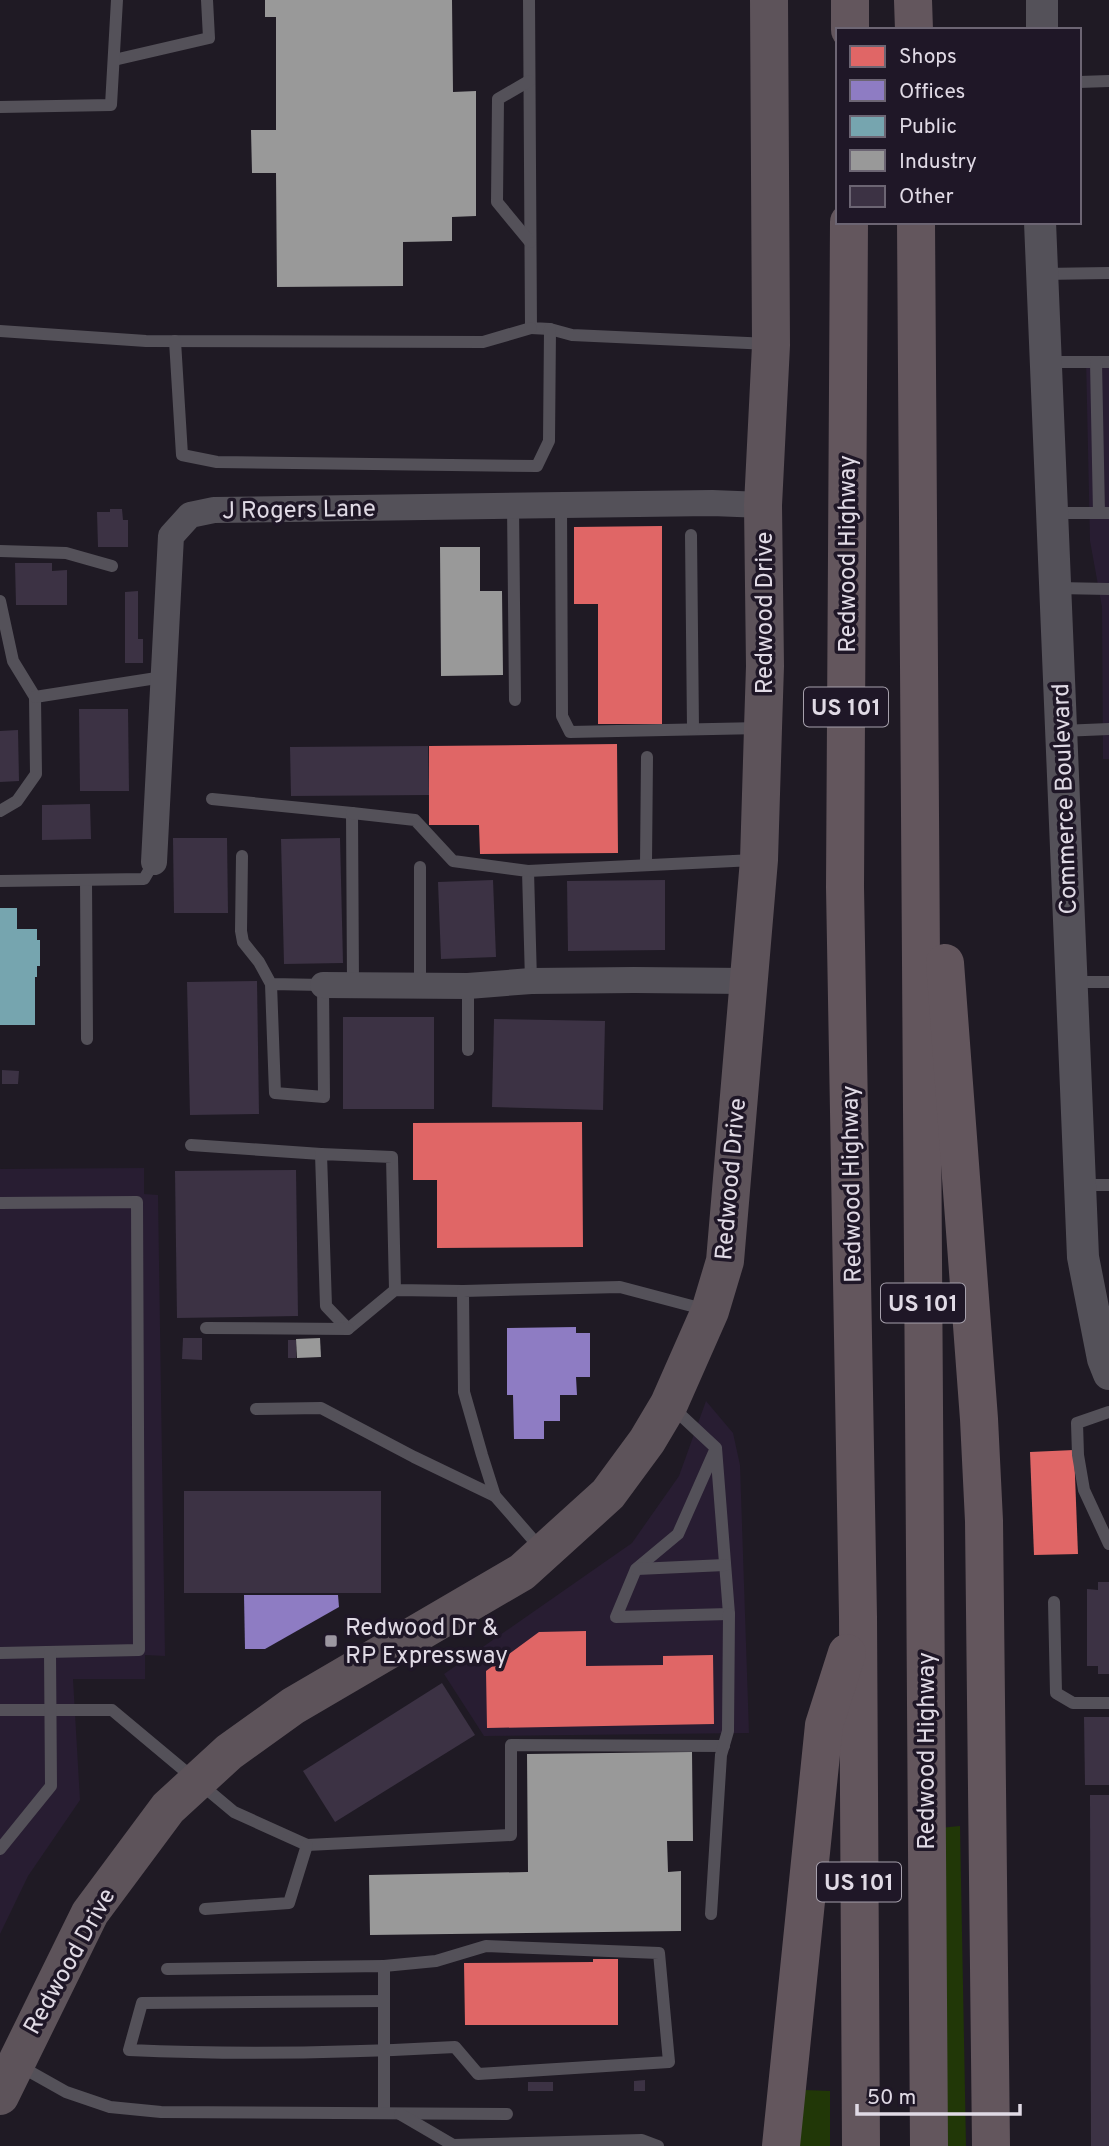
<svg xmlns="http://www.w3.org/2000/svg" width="1109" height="2146" font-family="Overpass,sans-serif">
<rect width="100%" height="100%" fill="#1f1a24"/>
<g fill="#281d32">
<path d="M 1086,357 L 1109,357 L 1109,759 L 1103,759 L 1102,607 L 1090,541 Z"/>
<path d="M 144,1168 L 144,1194 L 158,1195 L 165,1656 L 145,1655 L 145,1679 L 73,1679 L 80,1800 L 28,1876 L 0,1934 L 0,1169 Z"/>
<path d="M 706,1401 L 733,1433 L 740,1465 L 749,1733 L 484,1736 L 444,1674 L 632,1543 L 679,1476 Z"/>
</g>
<g fill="#213707">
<path d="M 960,1826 L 966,2146 L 943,2146 L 939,1828 Z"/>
<path d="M 805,2090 L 830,2091 L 830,2146 L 799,2146 Z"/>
</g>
<g fill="#e06666">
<path d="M 662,526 L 662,724 L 598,724 L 598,604 L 574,604 L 574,527 Z"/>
<path d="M 617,744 L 618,853 L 480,854 L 479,825 L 429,825 L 429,746 Z"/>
<path d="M 582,1122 L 583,1247 L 437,1248 L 437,1180 L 413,1180 L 413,1123 Z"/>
<path d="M 1074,1450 L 1078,1554 L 1034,1555 L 1030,1452 Z"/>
<path d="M 586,1631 L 586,1666 L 663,1665 L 663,1656 L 713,1655 L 714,1724 L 487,1728 L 486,1671 L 539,1632 Z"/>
<path d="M 593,1959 L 618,1959 L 618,2025 L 465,2025 L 464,1963 L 593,1962 Z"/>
</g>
<g fill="#8e7cc3">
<path d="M 576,1327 L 576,1333 L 590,1333 L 590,1377 L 576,1377 L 577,1395 L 560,1395 L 560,1421 L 544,1421 L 544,1439 L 514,1439 L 513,1395 L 507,1395 L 507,1328 Z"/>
<path d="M 244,1595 L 338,1595 L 339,1607 L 265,1649 L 245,1649 Z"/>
</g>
<path fill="#76a5af" d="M 0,908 L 17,908 L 17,929 L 37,929 L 37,940 L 40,940 L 40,966 L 37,966 L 37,977 L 35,977 L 35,1025 L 0,1025 Z"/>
<g fill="#999">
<path d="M 265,0 L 452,0 L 453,92 L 476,91 L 476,216 L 452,217 L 452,241 L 403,242 L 403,286 L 277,287 L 276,173 L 252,173 L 251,130 L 276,130 L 276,17 L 265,17 Z"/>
<path d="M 440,547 L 480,547 L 480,591 L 502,591 L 503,675 L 441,676 Z"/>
<path d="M 320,1338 L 321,1357 L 297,1358 L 296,1339 Z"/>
<path d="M 692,1752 L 693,1841 L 667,1841 L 668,1872 L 681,1871 L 681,1931 L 370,1935 L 369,1875 L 528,1872 L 527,1754 Z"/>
</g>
<g fill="#3c3244">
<path d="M 110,509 L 122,509 L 123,520 L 128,520 L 128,547 L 98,547 L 97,512 L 110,512 Z"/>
<path d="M 15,563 L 52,563 L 52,571 L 67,570 L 67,605 L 16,605 Z"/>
<path d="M 138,591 L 138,639 L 143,639 L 143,663 L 125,663 L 125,592 Z"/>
<path d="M 79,709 L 128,709 L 129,791 L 80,791 Z"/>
<path d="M 18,730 L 19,781 L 0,782 L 0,731 Z"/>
<path d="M 428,746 L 429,795 L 291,796 L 290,747 Z"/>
<path d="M 90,804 L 91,839 L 42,840 L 42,805 Z"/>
<path d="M 173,838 L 227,838 L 228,913 L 174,913 Z"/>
<path d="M 340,838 L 343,963 L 284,964 L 281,839 Z"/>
<path d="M 493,880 L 496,957 L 441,959 L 438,882 Z"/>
<path d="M 665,880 L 665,950 L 568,951 L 567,881 Z"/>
<path d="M 257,981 L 259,1114 L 190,1115 L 187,982 Z"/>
<rect x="343" y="1017" width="91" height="92"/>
<path d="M 494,1019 L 605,1021 L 603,1110 L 492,1107 Z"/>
<path d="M 2,1070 L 19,1071 L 18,1084 L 2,1084 Z"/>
<path d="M 296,1170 L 298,1316 L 177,1318 L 175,1171 Z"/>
<path d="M 183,1338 L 202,1338 L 202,1360 L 182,1359 Z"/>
<rect x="288" y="1340" width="8" height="18"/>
<rect x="184" y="1491" width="197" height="102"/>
<path d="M 1098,1582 L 1109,1582 L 1109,1674 L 1098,1674 L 1098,1666 L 1087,1666 L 1087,1589 L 1098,1590 Z"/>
<path d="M 442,1683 L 475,1735 L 335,1822 L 303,1771 Z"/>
<path d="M 1084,1717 L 1109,1717 L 1109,1785 L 1085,1785 Z"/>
<path d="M 1090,1795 L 1109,1795 L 1109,2146 L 1091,2146 Z"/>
<path d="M 645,2080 L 645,2091 L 634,2091 L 634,2081 Z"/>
<rect x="528" y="2082" width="25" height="9"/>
</g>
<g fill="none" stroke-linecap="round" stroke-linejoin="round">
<g stroke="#545159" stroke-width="12">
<path d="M 529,0 L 531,328 L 550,329 L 572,335 L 768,344"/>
<path d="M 114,60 L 209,38 L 207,0"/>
<path d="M 529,81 L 498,99 L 497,202 L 530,242"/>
<path d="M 1079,82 L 1109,81"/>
<path d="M 0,107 L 111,105 L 117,0"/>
<path d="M 1042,274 L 1109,273"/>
<path d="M 0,331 L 146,341 L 483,342 L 531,328"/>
<path d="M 175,341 L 182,455 L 217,462 L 537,466 L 549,441 L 550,329"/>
<path d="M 1046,362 L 1109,362"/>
<path d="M 1096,362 L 1099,513"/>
<path d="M 513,505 L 515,700"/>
<path d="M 561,505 L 562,716 L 570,732 L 760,728"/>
<path d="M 1052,513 L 1109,513"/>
<path d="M 691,535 L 693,729"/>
<path d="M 0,551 L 66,553 L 112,566"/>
<path d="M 1057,588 L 1109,589"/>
<path d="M 0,601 L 13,661 L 35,697 L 36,774 L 17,801 L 0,811"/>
<path d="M 35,697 L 163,677"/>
<path d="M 1061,731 L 1109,729"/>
<path d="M 212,799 L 352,813 L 353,985"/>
<path d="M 352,813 L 415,820 L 453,861 L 528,871 L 531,981"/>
<path d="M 242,856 L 241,931 L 243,942 L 259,962 L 271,984 L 275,1093 L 324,1097 L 323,985 L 271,984"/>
<path d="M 646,864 L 647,757"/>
<path d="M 420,867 L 420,985"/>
<path d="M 528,871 L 754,860"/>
<path d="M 86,880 L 87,1039"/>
<path d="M 0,881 L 144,879 L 154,862"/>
<path d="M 1072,982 L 1109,982"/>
<path d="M 468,986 L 468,1050"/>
<path d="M 191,1145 L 321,1154"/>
<path d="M 1081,1185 L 1109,1185"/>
<path d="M 0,1203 L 137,1202 L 139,1650 L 0,1653"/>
<path d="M 395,1290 L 348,1329 L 326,1306 L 321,1154 L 392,1157 L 395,1290 L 463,1291"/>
<path d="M 206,1328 L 348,1329"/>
<path d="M 672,1407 L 716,1448 L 729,1614 L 616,1617 L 636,1569 L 678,1534 L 716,1448"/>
<path d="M 256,1409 L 321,1408 L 414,1457 L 495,1496"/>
<path d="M 1109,1412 L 1077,1423 L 1078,1455 L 1084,1490 L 1109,1544"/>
<path d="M 542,1550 L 495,1496 L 482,1455 L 464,1392 L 463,1291 L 620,1287 L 707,1310"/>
<path d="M 637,1569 L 725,1565"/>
<path d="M 1054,1602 L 1056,1693 L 1073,1703 L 1109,1703"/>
<path d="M 0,1710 L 112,1710 L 234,1812 L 307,1845 L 511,1835 L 511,1745 L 724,1746"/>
<path d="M 0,1849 L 51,1786 L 50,1652"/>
<path d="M 205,1909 L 289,1903 L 307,1845"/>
<path d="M 711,1914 L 721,1755 L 728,1731 L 729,1614"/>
<path d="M 384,1966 L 436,1961 L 486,1946 L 659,1953 L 669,2062 L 478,2074 L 455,2047 C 346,2053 237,2055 129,2050 L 142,2003 L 384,2001"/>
<path d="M 167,1969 L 384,1966 L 384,2113"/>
<path d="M 18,2065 L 66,2092 L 110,2107 L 161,2112 L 507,2114"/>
<path d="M 400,2114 L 453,2145 L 642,2140 L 658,2146"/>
</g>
<g stroke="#545159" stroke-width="26">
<path d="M 154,862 L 171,536 L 190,515 L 214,510 L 712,503 L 763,505"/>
<path d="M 323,985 L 468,986 L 531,981 L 634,980 L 747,981"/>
</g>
<g stroke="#545159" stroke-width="32">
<path d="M 1042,30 L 1042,0"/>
<path d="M 1040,222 L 1083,1257 L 1103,1359 L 1109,1374"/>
</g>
<path stroke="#5d535a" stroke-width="38" d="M 0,2096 L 90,1913 L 168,1808 L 229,1752 L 293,1706 L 522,1572 L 608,1494 L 647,1441 L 669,1404 L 710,1311 L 725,1261 L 759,860 L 763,728 L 765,666 L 763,505 L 771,345 L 769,0"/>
<g stroke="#63565d" stroke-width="38">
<path d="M 913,0 L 914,30"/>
<path d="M 850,30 L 850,0"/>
<path d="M 849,222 L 845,887 L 858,1617 L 861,2146"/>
<path d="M 916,222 L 929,2146"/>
<path d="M 945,963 L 979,1419 L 984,1521 L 991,2146"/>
<path d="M 781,2146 L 824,1725 L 847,1653"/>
</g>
</g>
<rect fill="#9c97a1" stroke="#1f1727" stroke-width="2.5" x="324" y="1634" width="14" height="14" rx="3.5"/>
<g text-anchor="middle" stroke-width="7" stroke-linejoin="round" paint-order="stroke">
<g fill="#1f1727" stroke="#a6a0ac" stroke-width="2">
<rect x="804" y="687.5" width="84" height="39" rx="5"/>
<rect x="881" y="1283.5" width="84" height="39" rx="5"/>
<rect x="817" y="1862.5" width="84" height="39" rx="5"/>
</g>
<g font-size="23" font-weight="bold" fill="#e0dae5">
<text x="846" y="715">US 101</text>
<text x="923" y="1311">US 101</text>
<text x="859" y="1890">US 101</text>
</g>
<g font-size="24" fill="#e0dae5" stroke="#1f1727">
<text transform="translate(299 509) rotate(-1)" y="8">J Rogers Lane</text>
<text transform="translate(847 554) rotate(-90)" y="8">Redwood Highway</text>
<text transform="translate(764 613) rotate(-90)" y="8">Redwood Drive</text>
<text transform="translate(1064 799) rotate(-92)" y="8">Commerce Boulevard</text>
<text transform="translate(730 1179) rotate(-85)" y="8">Redwood Drive</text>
<text transform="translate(851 1184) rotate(-91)" y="8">Redwood Highway</text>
<text transform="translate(926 1751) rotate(-90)" y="8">Redwood Highway</text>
<text transform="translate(69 1961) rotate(-61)" y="8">Redwood Drive</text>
</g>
<g font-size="24" fill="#e0dae5" stroke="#1f1727" text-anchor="start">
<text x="345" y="1635">Redwood Dr &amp;<tspan x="345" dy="28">RP Expressway</tspan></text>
</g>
</g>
<rect x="836" y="28" width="245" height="196" fill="#1f1727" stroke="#6c6573" stroke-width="2"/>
<rect x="850" y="46" width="35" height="21" fill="#e06666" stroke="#6c6573" stroke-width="2"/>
<text x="899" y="63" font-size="21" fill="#e0dae5">Shops</text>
<rect x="850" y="80" width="35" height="21" fill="#8e7cc3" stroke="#6c6573" stroke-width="2"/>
<text x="899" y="98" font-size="21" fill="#e0dae5">Offices</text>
<rect x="850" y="116" width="35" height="21" fill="#76a5af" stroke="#6c6573" stroke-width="2"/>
<text x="899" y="133" font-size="21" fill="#e0dae5">Public</text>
<rect x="850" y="150" width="35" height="21" fill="#999999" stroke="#6c6573" stroke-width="2"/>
<text x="899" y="168" font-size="21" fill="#e0dae5">Industry</text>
<rect x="850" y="186" width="35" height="21" fill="#3c3244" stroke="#6c6573" stroke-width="2"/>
<text x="899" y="203" font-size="21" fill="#e0dae5">Other</text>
<path d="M857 2104v10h163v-10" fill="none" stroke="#e0dae5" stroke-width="3.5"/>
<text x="867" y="2104" font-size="21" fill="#e0dae5" stroke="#1f1727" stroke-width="5" paint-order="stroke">50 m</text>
</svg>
